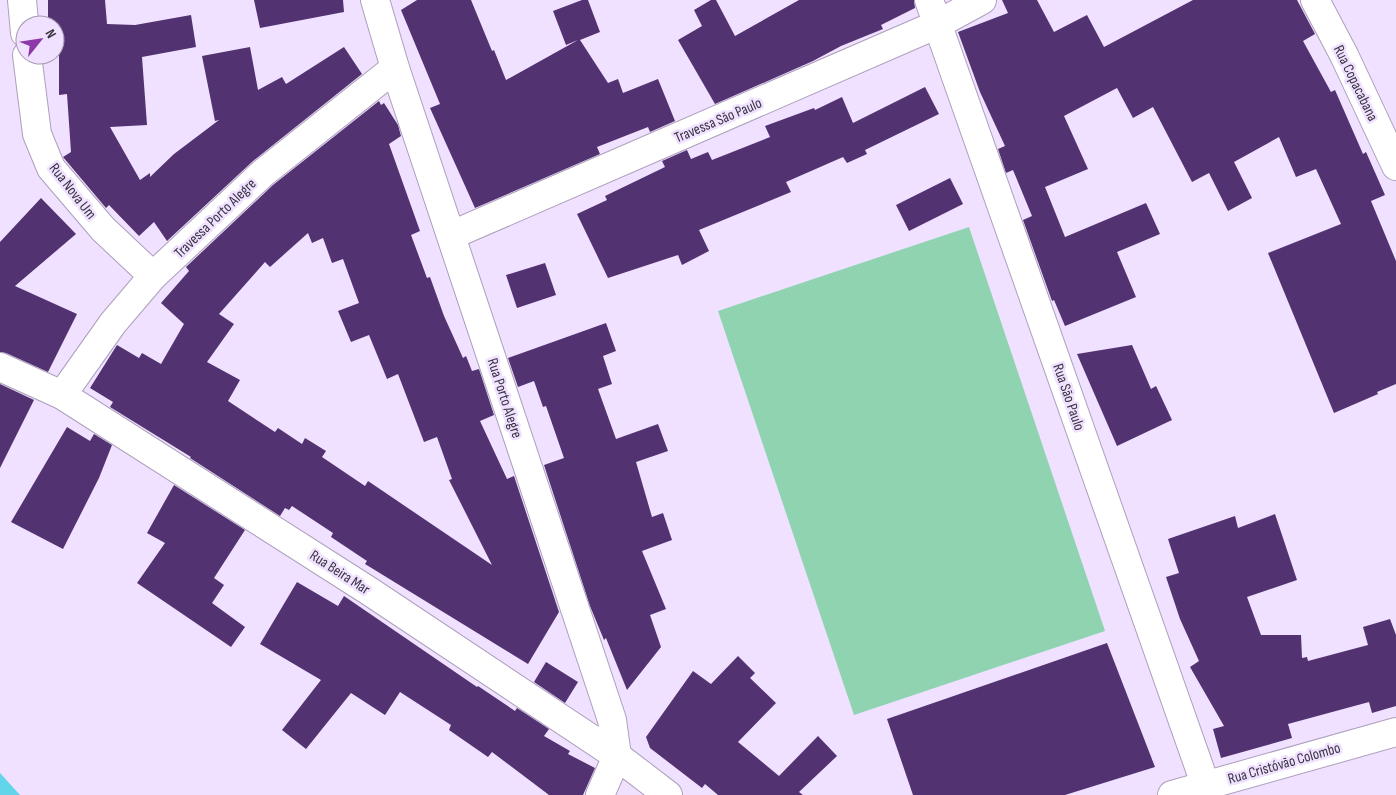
<svg xmlns="http://www.w3.org/2000/svg" width="1396" height="795" font-family="'Sofia Sans Condensed',sans-serif">
<rect width="100%" height="100%" fill="#efe1ff"/>
<path fill="#8fd3b1" d="M 969,227 L 1105,631 L 854,715 L 718,311 Z"/>
<path fill="#63d5ea" d="M 0,773 L 20,795 L 0,795 Z"/>
<g fill="#523270" fill-rule="evenodd">
<path d="M 48,0 L 105,0 L 107,24 L 135,25 L 191,15 L 196,47 L 142,57 L 147,125 L 110,127 L 140,180 L 150,173 L 150,177 L 174,154 L 219,120 L 215,121 L 202,56 L 250,47 L 258,90 L 282,77 L 286,84 L 344,47 L 362,74 L 253,161 L 167,241 L 154,222 L 139,236 L 109,205 L 106,208 L 63,157 L 71,152 L 67,94 L 59,95 L 59,54 L 55,54 L 55,25 L 48,25 Z"/>
<path d="M 254,0 L 343,0 L 344,12 L 260,28 Z"/>
<path d="M 417,0 L 471,0 L 492,51 L 494,50 L 506,80 L 578,40 L 566,45 L 553,11 L 582,0 L 588,0 L 600,32 L 580,40 L 608,83 L 618,79 L 623,93 L 658,79 L 675,121 L 650,132 L 648,127 L 597,147 L 600,154 L 475,208 L 430,108 L 440,104 L 401,10 Z"/>
<path d="M 711,0 L 716,0 L 735,36 L 799,0 L 914,0 L 915,8 L 881,25 L 883,29 L 841,46 L 813,61 L 715,104 L 678,40 L 702,26 L 694,10 Z"/>
<path d="M 1002,0 L 1037,0 L 1054,32 L 1087,15 L 1104,47 L 1193,0 L 1297,0 L 1315,34 L 1303,41 L 1331,92 L 1335,90 L 1363,154 L 1366,152 L 1385,195 L 1371,201 L 1396,261 L 1396,384 L 1377,392 L 1378,394 L 1334,413 L 1268,253 L 1341,224 L 1316,169 L 1296,177 L 1279,137 L 1234,162 L 1252,198 L 1228,211 L 1209,173 L 1192,182 L 1153,107 L 1133,118 L 1117,88 L 1064,116 L 1088,169 L 1045,187 L 1065,237 L 1146,203 L 1160,234 L 1117,252 L 1136,297 L 1065,326 L 1054,300 L 1052,301 L 1023,220 L 1032,216 L 1013,170 L 1006,173 L 998,149 L 1005,146 L 980,92 L 958,32 L 1008,13 Z"/>
<path d="M 925,87 L 939,114 L 865,150 L 867,154 L 847,163 L 843,157 L 786,182 L 791,192 L 699,230 L 709,251 L 682,265 L 678,255 L 608,278 L 577,214 L 607,200 L 605,196 L 665,167 L 662,161 L 687,150 L 691,159 L 708,152 L 712,160 L 770,137 L 765,126 L 814,108 L 815,110 L 842,97 L 853,123 Z"/>
<path d="M 379,101 L 381,105 L 384,103 L 398,125 L 401,136 L 389,144 L 420,231 L 411,235 L 427,278 L 430,277 L 444,316 L 463,358 L 466,356 L 472,371 L 479,369 L 494,415 L 480,421 L 507,479 L 514,476 L 559,612 L 528,664 L 365,564 L 367,561 L 331,537 L 333,533 L 292,506 L 289,510 L 285,508 L 280,516 L 190,458 L 191,457 L 110,407 L 113,402 L 90,388 L 117,345 L 139,358 L 142,353 L 161,364 L 184,324 L 161,303 L 189,271 L 186,267 L 273,185 ZM 308,233 L 312,243 L 323,238 L 332,263 L 343,259 L 359,303 L 338,311 L 351,342 L 369,335 L 387,379 L 398,374 L 424,442 L 437,437 L 452,479 L 449,480 L 492,565 L 368,481 L 365,486 L 322,457 L 326,451 L 305,438 L 302,444 L 278,428 L 275,432 L 228,401 L 240,380 L 207,362 L 234,324 L 219,314 L 265,262 L 270,267 Z"/>
<path d="M 950,178 L 963,204 L 909,231 L 896,205 Z"/>
<path d="M 41,198 L 76,234 L 15,286 L 77,314 L 48,372 L 6,353 L 0,352 L 0,242 Z"/>
<path d="M 545,263 L 556,295 L 517,308 L 506,275 Z"/>
<path d="M 606,323 L 616,351 L 603,356 L 612,384 L 598,389 L 616,439 L 658,424 L 668,451 L 636,462 L 652,517 L 663,513 L 672,540 L 642,551 L 666,609 L 650,615 L 661,647 L 627,690 L 606,638 L 604,640 L 590,606 L 544,465 L 564,458 L 546,406 L 543,407 L 534,381 L 518,387 L 508,358 Z"/>
<path d="M 1132,345 L 1151,389 L 1156,386 L 1172,420 L 1117,446 L 1077,354 Z"/>
<path d="M 0,384 L 34,400 L 0,468 Z"/>
<path d="M 67,427 L 90,441 L 94,434 L 112,445 L 99,478 L 63,549 L 11,522 Z"/>
<path d="M 174,485 L 245,530 L 214,578 L 224,585 L 212,603 L 245,627 L 231,647 L 137,583 L 165,543 L 147,533 Z"/>
<path d="M 1275,514 L 1297,580 L 1247,597 L 1261,635 L 1301,635 L 1302,658 L 1307,657 L 1308,661 L 1368,645 L 1363,627 L 1390,619 L 1396,635 L 1396,706 L 1372,713 L 1369,702 L 1288,724 L 1292,738 L 1221,758 L 1213,729 L 1224,726 L 1190,667 L 1199,661 L 1180,619 L 1166,577 L 1179,573 L 1168,539 L 1235,516 L 1238,528 Z"/>
<path d="M 297,582 L 338,606 L 344,596 L 477,687 L 478,686 L 515,711 L 517,708 L 549,729 L 544,736 L 570,751 L 568,754 L 595,768 L 583,795 L 549,795 L 492,752 L 488,757 L 449,730 L 451,725 L 400,692 L 385,715 L 351,693 L 306,749 L 282,730 L 321,680 L 260,644 Z"/>
<path d="M 1107,643 L 1155,767 L 1065,795 L 913,795 L 887,719 Z"/>
<path d="M 738,656 L 755,673 L 750,678 L 776,703 L 738,742 L 779,776 L 818,736 L 837,756 L 799,792 L 803,795 L 718,795 L 705,784 L 702,788 L 650,748 L 646,737 L 693,671 L 711,684 Z"/>
<path d="M 546,662 L 578,682 L 565,703 L 534,682 Z"/>
</g>
<g fill="none" stroke-linecap="round" stroke-linejoin="round">
<defs>
<g id="street">
<path d="M 22,0 L 25,33"/>
<path d="M 375,0 L 395,68 L 612,720 L 617,756 L 600,795"/>
<path d="M 929,0 L 1209,795"/>
<path d="M 1315,0 L 1344,55 L 1396,166"/>
<path d="M 27,55 L 37,134 L 51,168 L 103,229 L 153,276"/>
<path d="M 452,235 L 938,24 L 982,0"/>
<path d="M 0,367 L 62,395 L 369,591 L 617,756 L 668,795"/>
<path d="M 62,395 L 113,323 L 153,276 L 263,173 L 395,68"/>
<path d="M 1172,795 L 1396,732"/>
</g>
</defs>
<use href="#street" stroke="#ada0bc" stroke-width="30"/>
<use href="#street" stroke="#fff" stroke-width="28"/>
</g>
<g text-anchor="middle" stroke-width="5" stroke-linejoin="round" paint-order="stroke">
<g font-size="15" fill="#39333f" stroke="#efe1ff">
<text transform="translate(1356 83) rotate(64)" y="5">Rua Copacabana</text>
<text transform="translate(718 120) rotate(-23)" y="5">Travessa São Paulo</text>
<text transform="translate(73 191) rotate(52)" y="5">Rua Nova Um</text>
<text transform="translate(215 218) rotate(-44)" y="5">Travessa Porto Alegre</text>
<text transform="translate(1069 397) rotate(71)" y="5">Rua São Paulo</text>
<text transform="translate(505 398) rotate(72)" y="5">Rua Porto Alegre</text>
<text transform="translate(340 572) rotate(33)" y="5">Rua Beira Mar</text>
<text transform="translate(1284 763) rotate(-16)" y="5">Rua Cristóvão Colombo</text>
</g>
</g>
<g transform="translate(40 40) rotate(60)"><circle r="24" fill="#efe1ff" stroke="#a69bb2"/>
<path d="M0-4L9 19L0 12L-9 19Z" fill="#8d39a7"/>
<text y="-8" font-size="14" font-weight="bold" text-anchor="middle" fill="#39333f">N</text>
</g>
</svg>
